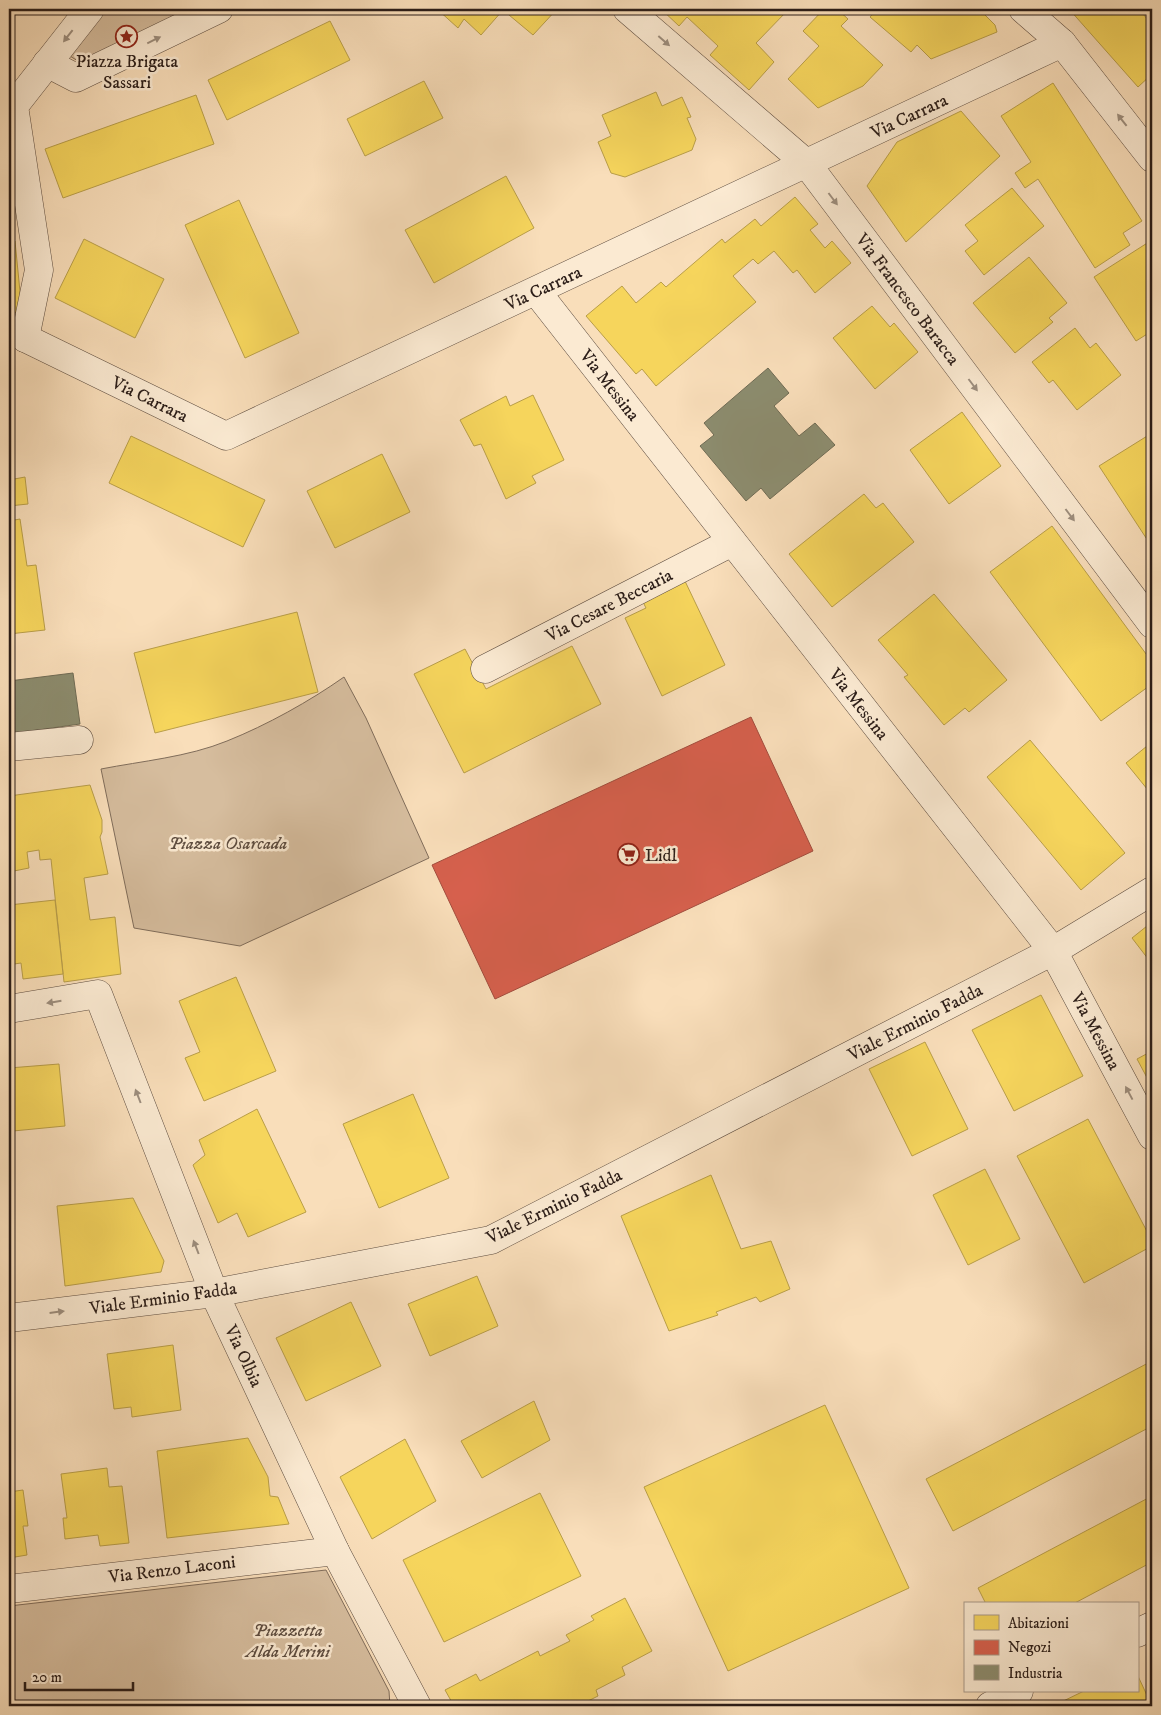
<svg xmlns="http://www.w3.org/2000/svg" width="1161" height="1715" font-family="'IM FELL DW Pica',serif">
<rect width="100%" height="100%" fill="#f9deba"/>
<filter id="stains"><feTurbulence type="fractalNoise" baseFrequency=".004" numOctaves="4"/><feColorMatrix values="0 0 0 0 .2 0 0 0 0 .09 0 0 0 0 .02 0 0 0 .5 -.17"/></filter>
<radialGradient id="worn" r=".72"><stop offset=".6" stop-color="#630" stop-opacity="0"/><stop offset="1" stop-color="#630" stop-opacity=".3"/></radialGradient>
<g fill="#d6bd9e" stroke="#806d5b">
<path d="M 102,9 L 207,9 L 86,66 L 65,53 Z"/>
<path d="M 344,677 L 366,718 L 429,858 L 240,946 L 134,928 L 101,769 C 142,761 188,757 227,741 C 267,725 310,701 344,677 Z"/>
<path d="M 326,1570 L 389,1691 L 390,1706 L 9,1706 L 9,1606 Z"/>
</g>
<g fill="#f6d55c" stroke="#b99e48">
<path d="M 437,9 L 557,9 L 533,35 L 503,10 L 481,35 L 464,19 L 458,28 Z"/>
<path d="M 661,9 L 784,9 L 787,11 L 756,43 L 774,62 L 749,90 L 710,55 L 718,46 L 687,17 L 679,26 Z"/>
<path d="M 824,9 L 837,9 L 848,19 L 841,26 L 883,65 L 863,86 L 818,108 L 788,79 L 819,46 L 803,31 Z"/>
<path d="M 877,9 L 979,9 L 995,25 L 997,32 L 931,59 L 917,45 L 911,52 L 870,17 Z"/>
<path d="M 1069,9 L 1139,9 L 1152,25 L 1152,74 L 1138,87 Z"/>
<path d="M 330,21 L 350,60 L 227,120 L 208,80 Z"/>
<path d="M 424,81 L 443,118 L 365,156 L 347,119 Z"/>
<path d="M 1053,83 L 1142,221 L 1123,233 L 1130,245 L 1095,268 L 1038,179 L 1025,188 L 1015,173 L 1031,162 L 1001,116 Z"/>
<path d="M 656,92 L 662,106 L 682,97 L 691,117 L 687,118 L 696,139 L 692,150 L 625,177 L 611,173 L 598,142 L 611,136 L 602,115 Z"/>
<path d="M 196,95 L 214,144 L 63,198 L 45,149 Z"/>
<path d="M 961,111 L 1000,156 L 906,242 L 867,186 L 897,142 Z"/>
<path d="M 506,176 L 534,228 L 434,283 L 405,230 Z"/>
<path d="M 1012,188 L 1044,226 L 984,275 L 965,251 L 978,241 L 965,225 Z"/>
<path d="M 795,197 L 818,224 L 810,230 L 825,248 L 832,241 L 851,263 L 815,293 L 797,270 L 793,273 L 774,251 L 758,264 L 753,259 L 733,276 L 756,302 L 656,386 L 642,369 L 636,374 L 586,316 L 622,286 L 636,303 L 661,282 L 666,287 L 722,239 L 725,243 L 755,219 L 761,226 Z"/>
<path d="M 239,200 L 299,333 L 245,358 L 185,225 Z"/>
<path d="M 84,239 L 164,279 L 135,338 L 55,298 Z"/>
<path d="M 1152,240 L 1152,331 L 1136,341 L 1094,277 Z"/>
<path d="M 9,241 L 15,241 L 22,312 L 9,313 Z"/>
<path d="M 1029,257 L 1067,303 L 1049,318 L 1053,322 L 1015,353 L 973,303 Z"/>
<path d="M 872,306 L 890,327 L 894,323 L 918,352 L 875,389 L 833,338 Z"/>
<path d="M 1075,328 L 1090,348 L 1096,343 L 1121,375 L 1077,410 L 1053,380 L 1049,383 L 1032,362 Z"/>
<path d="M 533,395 L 564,460 L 532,476 L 536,483 L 506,499 L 481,444 L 474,446 L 460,420 L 506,396 L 510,406 Z"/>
<path d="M 962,412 L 1001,466 L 949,504 L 910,450 Z"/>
<path d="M 1152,433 L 1152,547 L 1099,466 Z"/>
<path d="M 131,436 L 265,500 L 243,547 L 109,483 Z"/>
<path d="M 382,454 L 410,512 L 335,548 L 307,491 Z"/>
<path d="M 25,477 L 28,504 L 9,506 L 9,480 Z"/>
<path d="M 864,494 L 876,508 L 883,503 L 914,542 L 832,607 L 789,554 Z"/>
<path d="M 20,519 L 27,566 L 36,565 L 45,630 L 9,634 L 9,521 Z"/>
<path d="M 1052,526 L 1152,662 L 1152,684 L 1101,721 L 990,572 Z"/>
<path d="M 684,579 L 725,665 L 662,696 L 625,618 L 646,608 L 642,600 Z"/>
<path d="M 934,594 L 1007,680 L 969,712 L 965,708 L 944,725 L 904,677 L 908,675 L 878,640 Z"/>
<path d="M 297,612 L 318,692 L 155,733 L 134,653 Z"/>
<path d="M 572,646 L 601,704 L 464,773 L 414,674 L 465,649 L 486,689 Z"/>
<path d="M 1030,740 L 1125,853 L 1081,890 L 987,777 Z"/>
<path d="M 1152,742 L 1152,795 L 1126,763 Z"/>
<path d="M 90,785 L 102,820 L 102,832 L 100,837 L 108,874 L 84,878 L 90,920 L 115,917 L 121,974 L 64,982 L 51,859 L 40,860 L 39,850 L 27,852 L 29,868 L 9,872 L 9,796 Z"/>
<path d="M 55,900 L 63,974 L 23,979 L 21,963 L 14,964 L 9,905 Z"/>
<path d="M 1152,922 L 1152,964 L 1132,938 Z"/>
<path d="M 236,977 L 276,1071 L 204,1101 L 185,1058 L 200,1052 L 179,1001 Z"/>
<path d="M 1041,995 L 1083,1076 L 1014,1111 L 972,1030 Z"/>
<path d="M 925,1042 L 968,1129 L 912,1156 L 869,1069 Z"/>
<path d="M 1152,1051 L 1152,1087 L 1137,1059 Z"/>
<path d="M 59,1064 L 65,1126 L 13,1131 L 13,1124 L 9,1124 L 9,1068 Z"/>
<path d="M 413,1094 L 449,1178 L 379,1208 L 343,1124 Z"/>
<path d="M 257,1109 L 306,1212 L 248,1237 L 237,1213 L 218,1223 L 193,1165 L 205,1155 L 199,1140 Z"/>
<path d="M 1088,1119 L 1152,1241 L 1152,1246 L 1084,1283 L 1017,1156 Z"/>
<path d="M 985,1169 L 1020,1239 L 968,1265 L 933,1195 Z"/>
<path d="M 711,1175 L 741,1249 L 771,1241 L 790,1289 L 760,1302 L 756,1297 L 716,1312 L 718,1315 L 669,1331 L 621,1216 Z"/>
<path d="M 133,1198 L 164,1261 L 161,1272 L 65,1286 L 57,1206 Z"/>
<path d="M 477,1276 L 498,1326 L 430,1356 L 408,1304 Z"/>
<path d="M 351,1302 L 381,1366 L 306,1401 L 276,1338 Z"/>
<path d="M 173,1345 L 181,1410 L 132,1417 L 131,1407 L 114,1409 L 107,1354 Z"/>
<path d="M 1152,1361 L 1152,1426 L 953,1531 L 926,1479 Z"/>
<path d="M 534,1401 L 550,1440 L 482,1478 L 461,1441 Z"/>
<path d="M 825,1405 L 909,1588 L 728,1671 L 644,1487 Z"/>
<path d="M 248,1438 L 268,1477 L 270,1496 L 278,1497 L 289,1524 L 167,1538 L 157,1451 Z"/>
<path d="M 405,1439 L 436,1501 L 372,1539 L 340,1477 Z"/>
<path d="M 107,1468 L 109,1487 L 122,1486 L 129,1543 L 100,1546 L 98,1535 L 65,1539 L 63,1518 L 67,1518 L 61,1474 Z"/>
<path d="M 23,1490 L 28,1526 L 23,1526 L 27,1555 L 9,1558 L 9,1492 Z"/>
<path d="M 540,1493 L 581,1576 L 444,1642 L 403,1560 Z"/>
<path d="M 1152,1496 L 1152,1562 L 1073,1604 L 986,1604 L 978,1588 Z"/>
<path d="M 625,1598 L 652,1651 L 622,1667 L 625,1675 L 596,1690 L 598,1696 L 578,1706 L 454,1706 L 445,1690 L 476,1674 L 480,1681 L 538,1651 L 540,1656 L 570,1641 L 566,1635 L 594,1620 L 591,1616 Z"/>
<path d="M 1137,1674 L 1152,1706 L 1053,1706 L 1084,1691 L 1137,1691 Z"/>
</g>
<path fill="#d6604d" stroke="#a34c3d" d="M 751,717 L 813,851 L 495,999 L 432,865 Z"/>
<g fill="#8c8c6e" stroke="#6f6b54">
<path d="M 768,368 L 789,393 L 774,406 L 799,436 L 815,423 L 835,445 L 770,499 L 761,488 L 746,501 L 700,446 L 714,435 L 704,423 Z"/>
<path d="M 73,673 L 80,724 L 9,734 L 9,681 Z"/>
</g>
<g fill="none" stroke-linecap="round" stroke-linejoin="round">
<defs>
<g id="minor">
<path d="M 627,9 L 807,164 L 1152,624"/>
<path d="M 1023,9 L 1062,43 L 1152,158"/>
<path d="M 47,63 L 76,78 L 219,9"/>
<path d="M 536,291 L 1053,951 L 1152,1136"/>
<path d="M 25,338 L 226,436 L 1062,43"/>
<path d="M 25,338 L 39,270 L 14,106 L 90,9"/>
<path d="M 485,669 L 732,542"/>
<path d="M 9,747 L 79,740"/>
<path d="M 9,1009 L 98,994 L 214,1293 L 335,1551 L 417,1706"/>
<path d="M 9,1318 L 214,1293 L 491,1240 L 1053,951 L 1152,891"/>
<path d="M 9,1589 L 335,1551"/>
<path d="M 1137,1633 L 1152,1626"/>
<path d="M 990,1706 L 1019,1691"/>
</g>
</defs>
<use href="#minor" stroke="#5e4d40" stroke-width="29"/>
<use href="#minor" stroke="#fbead2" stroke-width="28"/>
</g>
<defs><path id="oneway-solid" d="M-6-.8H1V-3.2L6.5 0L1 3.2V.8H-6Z" transform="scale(1.25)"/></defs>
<g fill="#9d8e7e">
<use href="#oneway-solid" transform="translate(68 36) rotate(128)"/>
<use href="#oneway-solid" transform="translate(154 40) rotate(-26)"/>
<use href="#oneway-solid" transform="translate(664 41) rotate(41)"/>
<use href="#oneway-solid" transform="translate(1122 120) rotate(-128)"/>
<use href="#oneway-solid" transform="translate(833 199) rotate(53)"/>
<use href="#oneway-solid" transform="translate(973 385) rotate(53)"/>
<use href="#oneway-solid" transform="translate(1070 515) rotate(53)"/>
<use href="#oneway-solid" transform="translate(54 1002) rotate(171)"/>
<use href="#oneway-solid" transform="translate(1129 1093) rotate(-118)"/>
<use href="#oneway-solid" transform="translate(138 1096) rotate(-111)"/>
<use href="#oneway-solid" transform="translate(196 1247) rotate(-111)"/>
<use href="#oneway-solid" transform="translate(57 1312) rotate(-7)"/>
</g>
<defs>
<symbol id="sight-ring" viewBox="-11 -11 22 22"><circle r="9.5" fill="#fbead2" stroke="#8f2418" stroke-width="1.5"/><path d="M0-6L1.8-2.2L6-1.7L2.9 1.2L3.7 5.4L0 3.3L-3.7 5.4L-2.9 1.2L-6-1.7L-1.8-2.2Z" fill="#8f2418"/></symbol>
<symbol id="supermarket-ring" viewBox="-11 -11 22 22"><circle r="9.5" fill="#fbead2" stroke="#8f2418" stroke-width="1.5"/><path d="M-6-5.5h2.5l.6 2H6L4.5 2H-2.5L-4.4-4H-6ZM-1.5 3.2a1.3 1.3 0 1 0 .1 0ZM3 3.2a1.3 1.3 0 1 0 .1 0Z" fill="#8f2418"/></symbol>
</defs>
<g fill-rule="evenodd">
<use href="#sight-ring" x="114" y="24" width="25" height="25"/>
<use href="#supermarket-ring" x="616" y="842" width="25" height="25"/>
</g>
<g text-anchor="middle" stroke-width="5" stroke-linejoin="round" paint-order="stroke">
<g font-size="18" fill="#2b1d18" stroke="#fbead2">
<text x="127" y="67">Piazza Brigata<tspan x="127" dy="21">Sassari</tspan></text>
<text x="645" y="861" text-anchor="start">Lidl</text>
</g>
<g font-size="18" fill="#2b1d18" stroke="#fbead2">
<text transform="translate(909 116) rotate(-25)" y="6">Via Carrara</text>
<text transform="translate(543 288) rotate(-25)" y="6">Via Carrara</text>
<text transform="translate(908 299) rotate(53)" y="6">Via Francesco Baracca</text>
<text transform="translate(610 385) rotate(52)" y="6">Via Messina</text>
<text transform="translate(150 399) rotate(26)" y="6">Via Carrara</text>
<text transform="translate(609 605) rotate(-27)" y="6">Via Cesare Beccaria</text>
<text transform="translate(859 704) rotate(52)" y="6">Via Messina</text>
<text transform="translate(915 1022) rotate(-27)" y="6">Viale Erminio Fadda</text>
<text transform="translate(1096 1031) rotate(62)" y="6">Via Messina</text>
<text transform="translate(554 1206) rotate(-26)" y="6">Viale Erminio Fadda</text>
<text transform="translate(163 1298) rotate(-8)" y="6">Viale Erminio Fadda</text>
<text transform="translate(244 1356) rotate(65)" y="6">Via Olbia</text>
<text transform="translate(172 1569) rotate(-7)" y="6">Via Renzo Laconi</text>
</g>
<g font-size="18" font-style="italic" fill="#5e4d40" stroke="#fbead2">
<text x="228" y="849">Piazza Osarcada</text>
<text x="288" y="1636">Piazzetta<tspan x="288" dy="21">Alda Merini</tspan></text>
</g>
</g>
<rect width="1161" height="1715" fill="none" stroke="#f9deba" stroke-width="30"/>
<rect x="10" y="10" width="1141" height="1695" fill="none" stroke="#2b1d18" stroke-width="2.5"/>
<rect x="15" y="15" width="1131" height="1685" fill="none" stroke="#2b1d18"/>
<rect x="964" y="1602" width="175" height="90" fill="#fbead2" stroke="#a89888"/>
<rect x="974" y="1615" width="25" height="15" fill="#f6d55c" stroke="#a89888"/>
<text x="1008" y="1628" font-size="15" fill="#2b1d18">Abitazioni</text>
<rect x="974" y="1640" width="25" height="15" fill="#d6604d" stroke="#a89888"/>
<text x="1008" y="1652" font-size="15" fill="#2b1d18">Negozi</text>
<rect x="974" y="1665" width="25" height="15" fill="#8c8c6e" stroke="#a89888"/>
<text x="1008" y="1678" font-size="15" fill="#2b1d18">Industria</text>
<path d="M25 1682v8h108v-8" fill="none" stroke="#2b1d18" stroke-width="2.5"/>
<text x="32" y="1682" font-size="15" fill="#2b1d18" stroke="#fbead2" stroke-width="4" paint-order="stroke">20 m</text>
<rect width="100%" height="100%" filter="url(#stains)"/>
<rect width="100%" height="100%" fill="url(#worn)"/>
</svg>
